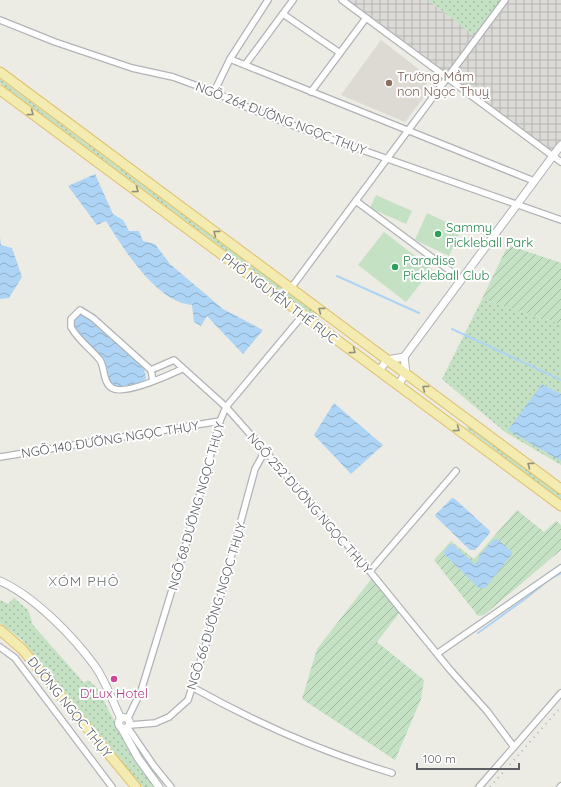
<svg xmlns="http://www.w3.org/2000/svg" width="561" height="787" font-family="Quicksand,sans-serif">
<defs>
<pattern id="industrial-grid" width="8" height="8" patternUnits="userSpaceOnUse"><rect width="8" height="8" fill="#dbdad6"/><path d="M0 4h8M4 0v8" fill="none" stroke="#b5b4b1"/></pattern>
<pattern id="grass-dots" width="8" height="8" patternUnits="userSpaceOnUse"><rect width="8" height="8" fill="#c4e1c4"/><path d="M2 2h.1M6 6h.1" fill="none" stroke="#a2baa3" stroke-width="1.8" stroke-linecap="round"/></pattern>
<pattern id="garden-furrows" width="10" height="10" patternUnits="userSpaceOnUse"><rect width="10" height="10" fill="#c4e1c4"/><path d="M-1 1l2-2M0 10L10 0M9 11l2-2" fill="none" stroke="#a2baa3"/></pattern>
<pattern id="water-waves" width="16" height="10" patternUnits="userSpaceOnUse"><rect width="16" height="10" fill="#add4f4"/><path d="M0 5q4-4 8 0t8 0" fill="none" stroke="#90afc9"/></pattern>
</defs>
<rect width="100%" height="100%" fill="#ecebe4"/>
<path fill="url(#industrial-grid)" d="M 342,0 L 428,0 L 475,36 L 502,0 L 561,0 L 561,145 L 553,156 Z"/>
<path fill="#dcdad2" d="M 381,40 L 425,74 L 428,92 L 405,122 L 341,95 Z"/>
<g fill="url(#grass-dots)">
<path d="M 428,0 L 502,0 L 475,36 Z"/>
<path d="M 0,79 L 320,316 L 319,318 L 314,316 L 0,83 Z"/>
<path d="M 482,299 L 561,324 L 561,465 L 505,432 L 442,379 Z"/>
<path d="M 465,427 L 471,428 L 561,495 L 561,500 Z"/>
<path d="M 14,598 L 28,610 L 33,625 L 84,683 L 88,680 L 97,688 L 125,741 L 156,787 L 143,787 L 22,640 L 0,623 L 0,600 L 8,604 Z"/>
</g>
<g fill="url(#garden-furrows)">
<path d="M 508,245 L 561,263 L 561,324 L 482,299 Z"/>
<path d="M 517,510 L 544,532 L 556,521 L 561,525 L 561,550 L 484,615 L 478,616 L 434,560 L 451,541 L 474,559 Z"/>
<path d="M 372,578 L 400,612 L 377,642 L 424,680 L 421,699 L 395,760 L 302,699 L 317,649 Z"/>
</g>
<g fill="#c4e1c4">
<path d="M 376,195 L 412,211 L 406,224 L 370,208 Z"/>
<path d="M 427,213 L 461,229 L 449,256 L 415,240 Z"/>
<path d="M 384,232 L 432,269 L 406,302 L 358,265 Z"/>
</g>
<g fill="url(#water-waves)">
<path d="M 95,174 L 113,214 L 123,220 L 129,231 L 139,231 L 143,241 L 155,244 L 170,264 L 223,309 L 263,330 L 243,354 L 207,316 L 201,326 L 194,322 L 192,305 C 156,302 124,249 106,221 L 97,225 L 68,186 Z"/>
<path d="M 0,237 L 1,245 L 12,248 L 22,277 L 9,298 L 0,299 Z"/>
<path d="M 82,314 L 119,344 L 144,369 L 146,378 L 144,382 L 125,386 L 115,386 L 111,383 L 104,359 L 74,328 L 74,318 Z"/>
<path d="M 542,384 L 561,394 L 561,461 L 508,430 Z"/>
<path d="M 334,403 L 383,445 L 351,474 L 314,435 Z"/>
<path d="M 452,498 L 455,499 L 490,531 L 490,533 L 475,550 L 470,550 L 436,517 L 435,515 Z"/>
<path d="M 497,539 L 511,551 L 512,554 L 485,588 L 479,588 L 445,555 L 444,552 L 450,544 L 452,544 L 475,564 L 478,563 L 479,556 L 493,540 Z"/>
</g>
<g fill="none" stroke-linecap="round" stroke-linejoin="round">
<g stroke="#add4f4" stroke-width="2">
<path d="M 337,276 L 419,313"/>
<path d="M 452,329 L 561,380"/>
<path d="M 478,633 L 525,599 L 550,579 L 561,573"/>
</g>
<defs>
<g id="minor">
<path d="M 342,0 L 561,162"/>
<path d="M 283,14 L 340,53"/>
<path d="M 0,20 L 55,42 L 132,68 L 173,77 L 214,92 L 251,109 L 297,127 L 561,220"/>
<path d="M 230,59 L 534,181"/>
<path d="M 245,65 L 293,0"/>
<path d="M 214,92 L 230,59 L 268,0"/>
<path d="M 311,92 L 366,18"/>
<path d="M 356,201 L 461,279"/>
<path d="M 291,288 L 505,0"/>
<path d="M 151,370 L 174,360 L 226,407 L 265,451 L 359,558 L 451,671 L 487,711 L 514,747"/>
<path d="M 153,381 L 151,370 L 93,318 L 80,310 L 71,319 L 71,327 C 78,340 91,349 100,360 C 105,368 103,383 112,388 C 124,396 169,375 182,369"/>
<path d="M 0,457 L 220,421"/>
<path d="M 370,571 L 456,471"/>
<path d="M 0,647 L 15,658 L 112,787"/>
<path d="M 438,653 L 561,568"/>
<path d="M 192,687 C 256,723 322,752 392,773"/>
<path d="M 128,718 L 141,691 L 186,544 L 220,421 L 226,407 L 303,315"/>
<path d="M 130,725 L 155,723 L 169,717 L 188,700 L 217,609 L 255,469 L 265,451"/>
<path d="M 128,728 L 154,766 L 171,787"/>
<path d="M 479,787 L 561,693"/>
<path d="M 560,787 L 561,786"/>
</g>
<g id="tertiary">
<path d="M 379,371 L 387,360 L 404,357 L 561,145"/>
<path d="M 398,385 L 406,373 L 404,357"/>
<path d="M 0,581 C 34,596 73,636 95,666 C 106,682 113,702 121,719"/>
<circle cx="124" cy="723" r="5.5"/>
<path d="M 121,727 L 138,758 L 159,787"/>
</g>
<g id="primary">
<path d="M 0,72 L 561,489"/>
<path d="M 0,90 L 561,506"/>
<path d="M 0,630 L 22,649 L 136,787"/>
</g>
</defs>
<use href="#minor" stroke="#b1b4b7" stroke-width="8"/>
<use href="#tertiary" stroke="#b1b4b7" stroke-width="9"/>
<use href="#primary" stroke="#dfc06b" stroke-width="11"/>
<use href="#minor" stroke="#fff" stroke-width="5.5"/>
<use href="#tertiary" stroke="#fff" stroke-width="7"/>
<use href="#primary" stroke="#f4ebb1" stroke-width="9"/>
<path stroke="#b2b3b3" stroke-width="2" stroke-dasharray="1 5" stroke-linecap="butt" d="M 490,787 L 561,707"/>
</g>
<defs><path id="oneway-chevron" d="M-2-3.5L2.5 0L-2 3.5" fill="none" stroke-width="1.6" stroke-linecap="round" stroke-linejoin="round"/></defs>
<g stroke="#91907e">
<use href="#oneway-chevron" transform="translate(31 113) rotate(37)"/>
<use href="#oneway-chevron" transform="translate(136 190) rotate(37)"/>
<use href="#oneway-chevron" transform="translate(216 233) rotate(-143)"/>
<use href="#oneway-chevron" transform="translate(321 310) rotate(-143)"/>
<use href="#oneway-chevron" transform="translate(353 351) rotate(37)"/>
<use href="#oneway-chevron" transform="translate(425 388) rotate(-143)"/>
<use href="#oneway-chevron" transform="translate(457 429) rotate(37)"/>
<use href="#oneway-chevron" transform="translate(530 465) rotate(-143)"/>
</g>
<circle fill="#8d6e63" stroke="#fff" stroke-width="1.5" cx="389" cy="83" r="4"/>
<g fill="#2e9e5b" stroke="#fff" stroke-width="1.5">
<circle cx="438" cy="234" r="4"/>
<circle cx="395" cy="267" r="4"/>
</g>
<circle fill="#d1479c" stroke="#fff" stroke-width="1.5" cx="114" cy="679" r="4"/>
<g text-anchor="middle" stroke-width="4" stroke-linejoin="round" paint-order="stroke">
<g font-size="13" fill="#785e54" stroke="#fff" text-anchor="start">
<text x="397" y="81">Trường Mầm<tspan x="397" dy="15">non Ngọc Thuỵ</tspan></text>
</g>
<g font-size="13" fill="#5c5f63" stroke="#fff">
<text transform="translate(281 118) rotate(21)" y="5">NGÕ 264 ĐƯỜNG NGỌC THỤY</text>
<text transform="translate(280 298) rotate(37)" y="5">PHỐ NGUYỄN THẾ RỤC</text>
<text transform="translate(110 439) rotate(-9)" y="5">NGÕ 140 ĐƯỜNG NGỌC THỤY</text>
<text transform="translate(310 503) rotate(49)" y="5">NGÕ 252 ĐƯỜNG NGỌC THỤY</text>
<text transform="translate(196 506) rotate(-74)" y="5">NGÕ 68 ĐƯỜNG NGỌC THỤY</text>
<text transform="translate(216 606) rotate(-73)" y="5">NGÕ 66 ĐƯỜNG NGỌC THỤY</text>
<text transform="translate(70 707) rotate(51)" y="5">ĐƯỜNG NGỌC THỤY</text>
</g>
<g font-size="13" fill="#27864d" stroke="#fff" text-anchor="start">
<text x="446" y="232">Sammy<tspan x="446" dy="15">Pickleball Park</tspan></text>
<text x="403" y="265">Paradise<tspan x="403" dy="15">Pickleball Club</tspan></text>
</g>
<g font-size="13" fill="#b23c85" stroke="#fff">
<text x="114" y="698">D'Lux Hotel</text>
</g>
<g font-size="14" letter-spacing="1" fill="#6d7174" stroke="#fff">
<text x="84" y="586">XÓM PHÔ</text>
</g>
</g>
<path d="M417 763v6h102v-6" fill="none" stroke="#5c5f63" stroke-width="2"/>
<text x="423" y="763" font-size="12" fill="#5c5f63" stroke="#ffffff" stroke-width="3" paint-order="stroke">100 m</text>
</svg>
